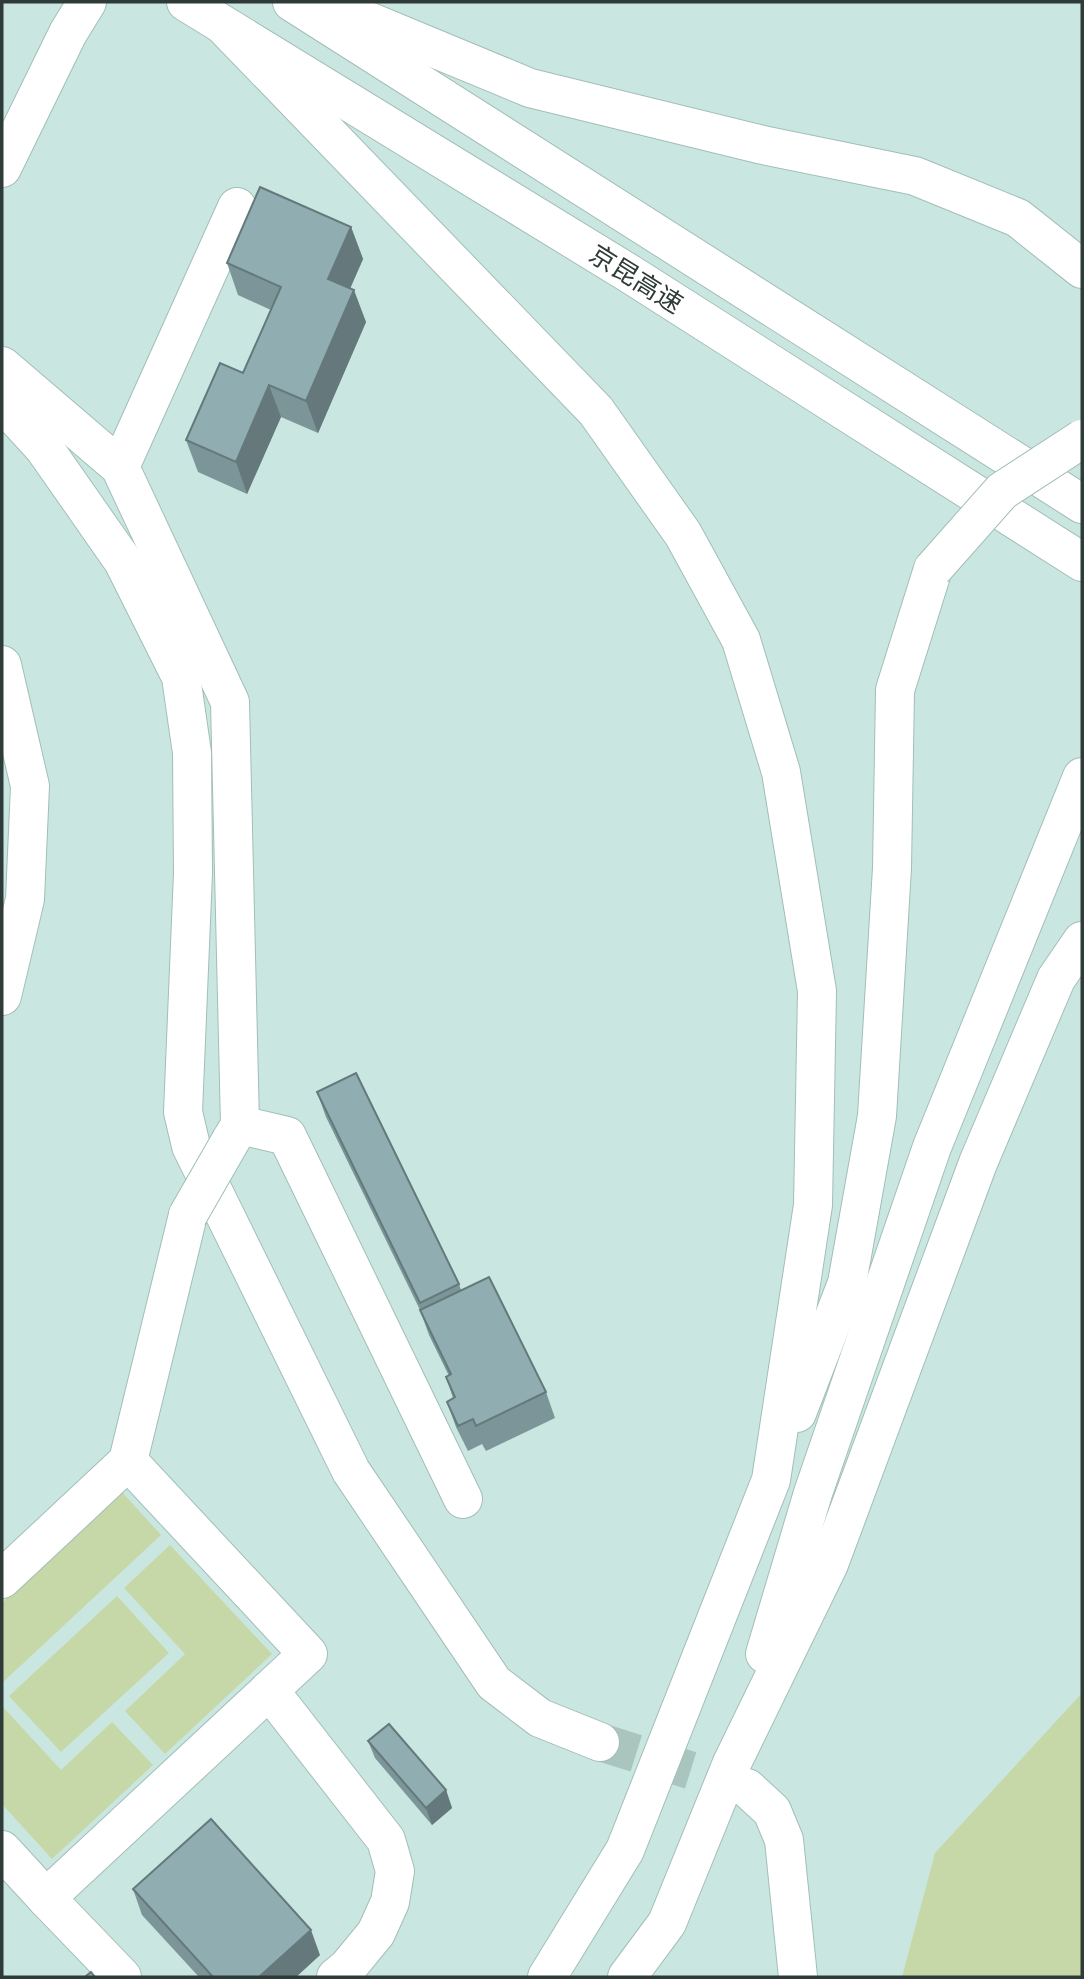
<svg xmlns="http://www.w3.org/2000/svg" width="1084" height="1979" font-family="'Zilla Slab','Noto Sans SC',serif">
<rect width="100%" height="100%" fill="#c9e7e0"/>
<g fill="#c7d8a8">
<path d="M 121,1491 L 161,1535 L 2,1683 L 2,1603 Z"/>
<path d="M 170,1545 L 272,1654 L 165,1754 L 125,1711 L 185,1654 L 124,1588 Z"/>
<path d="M 117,1596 L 169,1653 L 61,1752 L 9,1696 Z"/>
<path d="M 1082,1693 L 1082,1977 L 902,1977 L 935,1853 Z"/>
<path d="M 2,1706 L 61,1770 L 112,1722 L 153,1765 L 52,1859 L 2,1804 Z"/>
</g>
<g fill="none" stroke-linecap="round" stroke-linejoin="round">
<path stroke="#aac5be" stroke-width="38" stroke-dasharray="38 19" stroke-linecap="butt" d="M 600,1742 L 747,1788"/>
<defs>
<g id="minor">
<path d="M 2,168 L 68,33 L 87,2"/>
<path d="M 2,366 L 120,467 L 230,702 L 240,1125 L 231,1140"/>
<path d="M 2,402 L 44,448 L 123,561 L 181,677 L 192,753 L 193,873 L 183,1112 L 191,1146 L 351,1471 L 494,1683 L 540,1718 L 600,1742"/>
<path d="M 120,467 L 237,207"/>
<path d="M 240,1125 L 287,1136 L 463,1499"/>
<path d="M 128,1461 L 188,1215"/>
<path d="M 2,1579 L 128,1461 L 308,1654 L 46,1898 L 2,1850"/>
<path d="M 269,1690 L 386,1840 L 395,1871 L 390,1902 L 376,1933 L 348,1967 L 336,1977"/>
<path d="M 747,1788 L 772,1811 L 784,1840 L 798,1977"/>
<path d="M 46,1898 L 122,1977"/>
</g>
<path id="major" d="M 2,665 L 30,786 L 25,899 L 2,996"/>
<g id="highway">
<path d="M 186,2 L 630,274 L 1082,562"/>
<path d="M 292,2 L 1082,504"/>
<path d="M 332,6 L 530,88 L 763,145 L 915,176 L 1018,218 L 1082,269"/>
<path d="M 225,27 L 596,411 L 683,534 L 741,640 L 781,772 L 817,991 L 813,1205 L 771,1480 L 625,1850 L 547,1977"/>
<path d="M 797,1413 L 847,1283 L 877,1116 L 892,868 L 895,690 L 933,569"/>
<path d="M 765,1654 L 813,1493 L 932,1147 L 1082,777"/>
<path d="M 627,1977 L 667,1923 L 732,1763 L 829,1564 L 978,1163 L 1056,979 L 1082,941"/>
</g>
</defs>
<use href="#minor" stroke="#a2beb7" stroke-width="40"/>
<use href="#major" stroke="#a2beb7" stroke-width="40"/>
<use href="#highway" stroke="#a2beb7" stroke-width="40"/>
<use href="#minor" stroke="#fff" stroke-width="38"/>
<use href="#major" stroke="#fff" stroke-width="38"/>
<use href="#highway" stroke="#fff" stroke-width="38"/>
<defs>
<path id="minor-bridge" d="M 188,1215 L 231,1140"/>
<path id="highway-bridge" d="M 933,569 L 1002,491 L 1082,439"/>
</defs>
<use href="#minor-bridge" stroke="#a2beb7" stroke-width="40" stroke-linecap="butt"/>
<use href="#highway-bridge" stroke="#a2beb7" stroke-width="40" stroke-linecap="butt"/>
<use href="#minor-bridge" stroke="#fff" stroke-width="38"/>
<use href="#highway-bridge" stroke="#fff" stroke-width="38"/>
</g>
<g fill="#7c9598">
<path d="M 351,227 L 363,259 L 350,289 L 366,322 L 318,433 L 281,417 L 247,494 L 198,472 L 186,440 L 243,373 L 271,310 L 238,295 L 227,263 Z"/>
<path d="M 317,1092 L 459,1284 L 461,1290 L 546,1392 L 555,1418 L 486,1451 L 482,1444 L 468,1451 L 456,1427 L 447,1402 L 453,1398 L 446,1377 L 449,1376 L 429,1335 L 420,1310 L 326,1117 Z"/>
<path d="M 368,1741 L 446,1790 L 452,1808 L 432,1825 L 375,1758 Z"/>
<path d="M 133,1889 L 320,1955 L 296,1977 L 199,1977 L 142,1915 Z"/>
</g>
<g fill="#65797c">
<path d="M 351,227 L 363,259 L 340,311 L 328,279 Z"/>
<path d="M 354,290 L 366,322 L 318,433 L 306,401 Z"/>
<path d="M 269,385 L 281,417 L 247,494 L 236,462 Z"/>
<path d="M 446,1790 L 452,1808 L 432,1825 L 426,1808 Z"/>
<path d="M 311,1930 L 320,1955 L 296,1977 L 259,1977 Z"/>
</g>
<g fill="#90adb1" stroke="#65797c" stroke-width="2">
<path d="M 260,187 L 351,227 L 328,279 L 354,290 L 306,401 L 269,385 L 236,462 L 186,440 L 220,363 L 243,373 L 281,287 L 227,263 Z"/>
<path d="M 356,1073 L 459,1284 L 420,1303 L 317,1092 Z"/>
<path d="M 489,1277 L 546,1392 L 476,1426 L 473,1419 L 458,1426 L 447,1402 L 455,1397 L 446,1377 L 451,1374 L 420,1310 Z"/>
<path d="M 389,1724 L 446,1790 L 426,1808 L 368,1741 Z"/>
<path d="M 211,1819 L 311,1930 L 259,1977 L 213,1977 L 133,1889 Z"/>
<path d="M 91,1972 L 95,1977 L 85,1977 Z"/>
</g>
<g text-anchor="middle" stroke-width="5" stroke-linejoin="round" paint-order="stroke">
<g font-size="26" fill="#2f3b38" stroke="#fff">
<text transform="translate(636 279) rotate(32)" y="9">京昆高速</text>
</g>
</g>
<rect width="1084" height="1979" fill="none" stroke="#2f3b38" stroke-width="7"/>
</svg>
